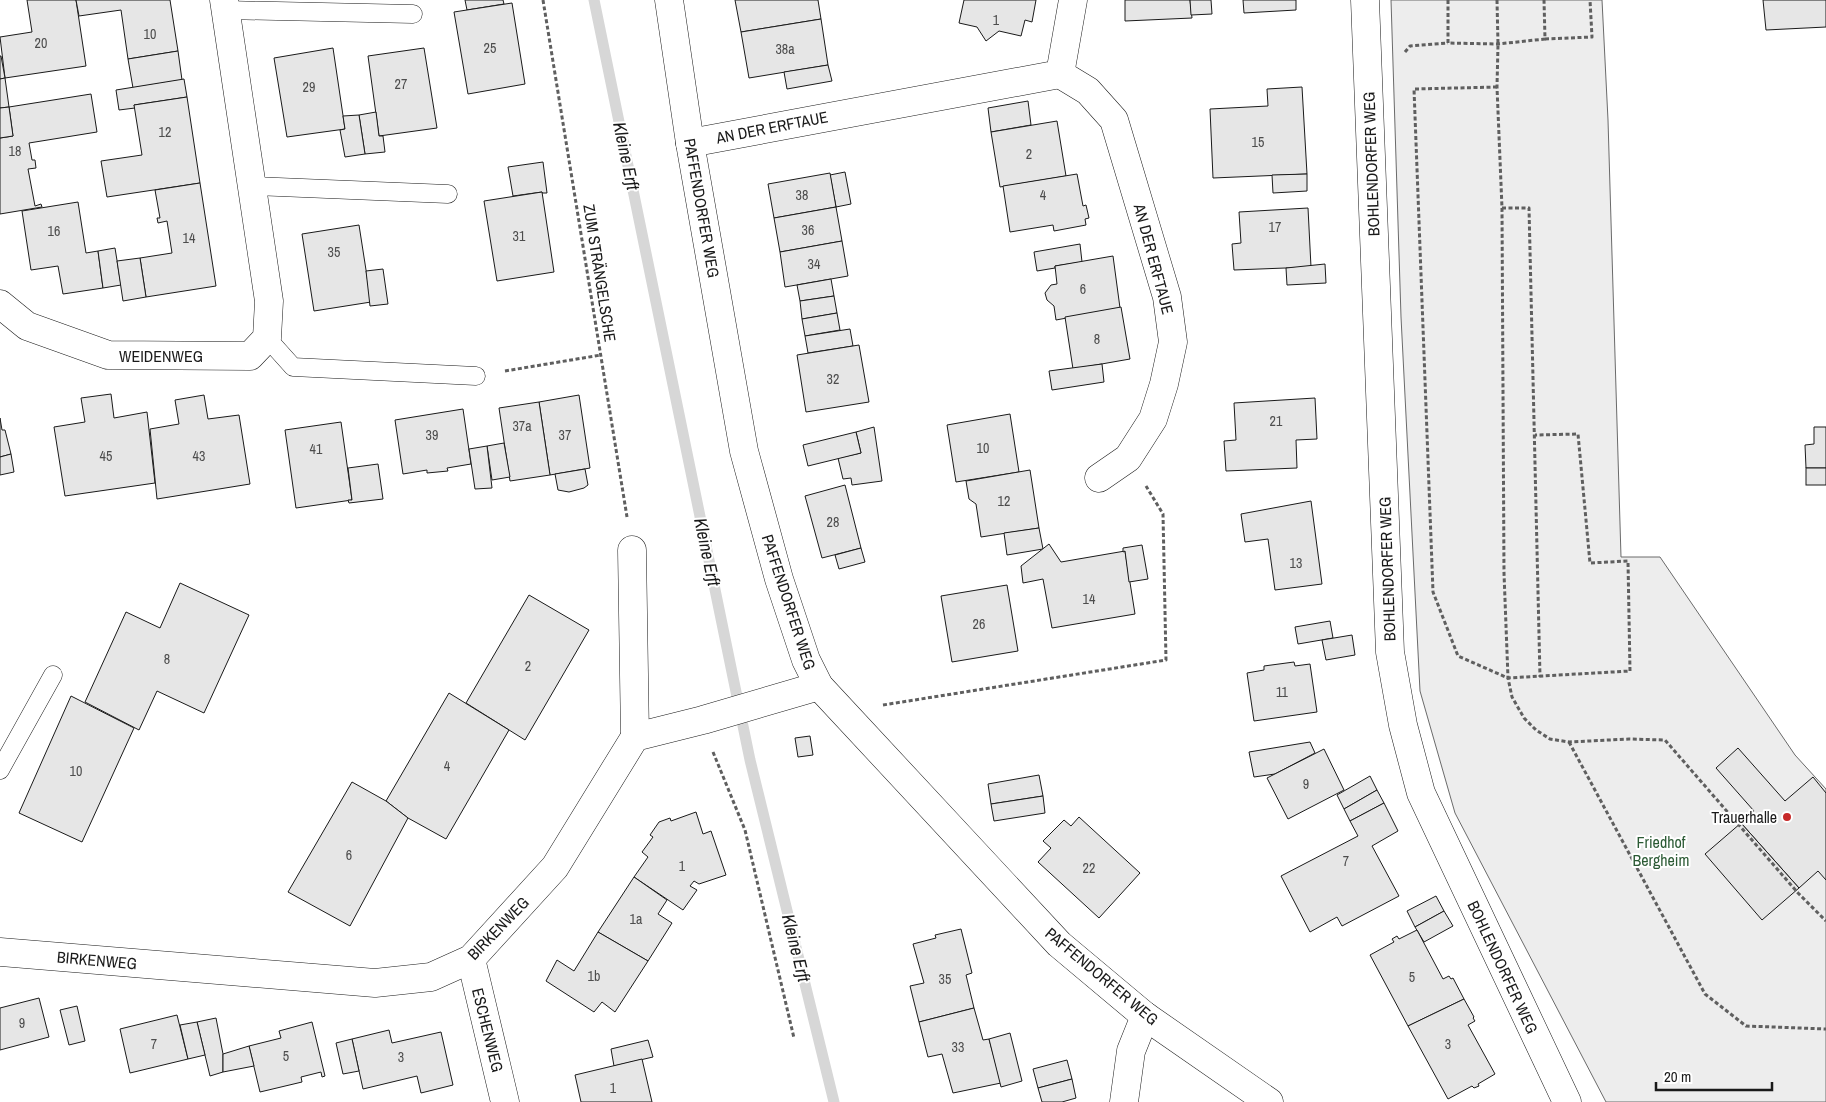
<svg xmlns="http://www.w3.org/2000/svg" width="1826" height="1102" font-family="'Archivo Narrow',sans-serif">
<rect width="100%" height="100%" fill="#fff"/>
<path fill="#ededed" stroke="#6a6a6a" d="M 1391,0 L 1602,0 L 1608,120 L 1621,557 L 1660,557 L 1795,755 L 1826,789 L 1826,1102 L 1606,1102 L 1455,813 L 1420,691 L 1401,317 Z"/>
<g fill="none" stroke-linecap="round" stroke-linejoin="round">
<path stroke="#d7d7d7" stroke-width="11" d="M 594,0 L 750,760 L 834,1102"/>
</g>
<g fill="#e6e6e6" stroke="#1a1a1a">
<path d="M 27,0 L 76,0 L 86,66 L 5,78 L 0,37 L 32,32 Z"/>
<path d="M 76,0 L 170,0 L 178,51 L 128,59 L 121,10 L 79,16 Z"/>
<path d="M 465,0 L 503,0 L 504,4 L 467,10 Z"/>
<path d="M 735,0 L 818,0 L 821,19 L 741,32 Z"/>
<path d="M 964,0 L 1036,0 L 1032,22 L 1025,20 L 1021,36 L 999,31 L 986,41 L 977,27 L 959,23 Z"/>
<path d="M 1125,0 L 1190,0 L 1192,18 L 1125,21 Z"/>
<path d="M 1190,0 L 1211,0 L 1212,14 L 1191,15 Z"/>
<path d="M 1243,0 L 1296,0 L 1296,10 L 1244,13 Z"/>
<path d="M 1763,0 L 1826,0 L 1826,27 L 1766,30 Z"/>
<path d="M 512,3 L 525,84 L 468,94 L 454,12 Z"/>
<path d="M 821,19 L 828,65 L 749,78 L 741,32 Z"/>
<path d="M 333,48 L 345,129 L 287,137 L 274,58 Z"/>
<path d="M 424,48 L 437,128 L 379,136 L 368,56 Z"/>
<path d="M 178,51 L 182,80 L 133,88 L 128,59 Z"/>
<path d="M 0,56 L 1,56 L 5,78 L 0,79 Z"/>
<path d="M 828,65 L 832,81 L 787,89 L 784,72 Z"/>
<path d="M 5,78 L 9,107 L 0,108 L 0,79 Z"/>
<path d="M 184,79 L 187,97 L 134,105 L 135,108 L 119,110 L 116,90 Z"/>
<path d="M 1302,87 L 1307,174 L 1213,178 L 1210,109 L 1268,106 L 1267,89 Z"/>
<path d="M 91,94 L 97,132 L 29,143 L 32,160 L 35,160 L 36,168 L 28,169 L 35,206 L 41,204 L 42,207 L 0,214 L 0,138 L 13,136 L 9,107 Z"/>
<path d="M 187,97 L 200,183 L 107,197 L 101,161 L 142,155 L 134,105 Z"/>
<path d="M 1028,101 L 1031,125 L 991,132 L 988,108 Z"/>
<path d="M 9,107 L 13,136 L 0,138 L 0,108 Z"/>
<path d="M 376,112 L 379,136 L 383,136 L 385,152 L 365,154 L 359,115 Z"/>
<path d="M 359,115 L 365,154 L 345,157 L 340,130 L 345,129 L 343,116 Z"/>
<path d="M 1057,121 L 1066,176 L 1000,187 L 991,132 Z"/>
<path d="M 543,162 L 547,193 L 542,193 L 542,192 L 513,196 L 508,167 Z"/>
<path d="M 845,172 L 851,204 L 836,207 L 830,175 Z"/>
<path d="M 830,173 L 836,207 L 774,218 L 768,184 Z"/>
<path d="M 1077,174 L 1083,206 L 1086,205 L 1089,218 L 1085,219 L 1086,225 L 1054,231 L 1053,225 L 1010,232 L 1003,186 Z"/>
<path d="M 1307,174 L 1307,191 L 1273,193 L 1272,175 Z"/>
<path d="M 200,183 L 216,286 L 146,297 L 140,258 L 172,253 L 167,221 L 158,223 L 157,218 L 160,218 L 155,190 Z"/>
<path d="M 542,192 L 554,272 L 497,281 L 484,201 Z"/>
<path d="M 78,202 L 86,253 L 98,251 L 103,288 L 63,294 L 58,266 L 31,270 L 22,211 Z"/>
<path d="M 836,207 L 842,241 L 780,252 L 774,218 Z"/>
<path d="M 1308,208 L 1311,267 L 1234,270 L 1232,244 L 1241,243 L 1239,212 Z"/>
<path d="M 359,225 L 371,302 L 314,311 L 302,234 Z"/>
<path d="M 842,241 L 848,276 L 785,287 L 780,252 Z"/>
<path d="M 1080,244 L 1082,262 L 1055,266 L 1055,268 L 1037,271 L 1034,252 Z"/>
<path d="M 115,248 L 121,285 L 103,288 L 98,251 Z"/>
<path d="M 1113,256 L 1120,308 L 1056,320 L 1054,306 L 1047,300 L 1045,293 L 1051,285 L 1057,284 L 1055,266 Z"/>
<path d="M 140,258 L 146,297 L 123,301 L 117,261 Z"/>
<path d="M 1325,264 L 1326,283 L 1287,285 L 1286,268 Z"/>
<path d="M 383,269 L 388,304 L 370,306 L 366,271 Z"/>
<path d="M 831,279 L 834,296 L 800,301 L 797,285 Z"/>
<path d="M 834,296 L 837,313 L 802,319 L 800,301 Z"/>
<path d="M 1121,307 L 1130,359 L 1073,369 L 1065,317 Z"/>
<path d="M 837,313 L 840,330 L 805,336 L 802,319 Z"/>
<path d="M 850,329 L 853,346 L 808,353 L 805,336 Z"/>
<path d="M 859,345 L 869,402 L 806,412 L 797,355 Z"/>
<path d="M 1102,364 L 1104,382 L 1052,390 L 1049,371 Z"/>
<path d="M 111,394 L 114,418 L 147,412 L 155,483 L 65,496 L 54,427 L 85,422 L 81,398 Z"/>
<path d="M 204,395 L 208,419 L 239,415 L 250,484 L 157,499 L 150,429 L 179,424 L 175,400 Z"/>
<path d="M 579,395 L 590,468 L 550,475 L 539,402 Z"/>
<path d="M 1315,398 L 1317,439 L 1296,440 L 1297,468 L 1226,471 L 1224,441 L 1236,440 L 1234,403 Z"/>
<path d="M 539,402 L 550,475 L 510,481 L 499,408 Z"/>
<path d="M 463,409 L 471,464 L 447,468 L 448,471 L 427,473 L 427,470 L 403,474 L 395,420 Z"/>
<path d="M 1010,414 L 1019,472 L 956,482 L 947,425 Z"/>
<path d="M 0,418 L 2,430 L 5,430 L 11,454 L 0,457 Z"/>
<path d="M 341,422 L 352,500 L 296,508 L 285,430 Z"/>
<path d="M 874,427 L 882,481 L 852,485 L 851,478 L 843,479 L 838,458 L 861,453 L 856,432 Z"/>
<path d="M 1814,427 L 1826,427 L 1826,468 L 1806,468 L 1805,445 L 1814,444 Z"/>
<path d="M 856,432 L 861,453 L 808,466 L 803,445 Z"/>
<path d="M 504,443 L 510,477 L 492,480 L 487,446 Z"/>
<path d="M 487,446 L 492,488 L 475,489 L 469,449 Z"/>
<path d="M 11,454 L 14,472 L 0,475 L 0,457 Z"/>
<path d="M 378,464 L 383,499 L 349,503 L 348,500 L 352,500 L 348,468 Z"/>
<rect x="1806" y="468" width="20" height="17"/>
<path d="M 585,469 L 588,485 L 584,488 L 569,492 L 558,490 L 555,474 Z"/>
<path d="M 1030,470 L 1039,528 L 981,537 L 976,504 L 969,499 L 966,481 Z"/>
<path d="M 845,485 L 861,548 L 822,558 L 805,496 Z"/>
<path d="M 1311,501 L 1322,584 L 1275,590 L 1268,539 L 1245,542 L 1241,514 Z"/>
<path d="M 1039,528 L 1043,549 L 1007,555 L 1004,533 Z"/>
<path d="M 1049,544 L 1061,562 L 1125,551 L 1135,614 L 1052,628 L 1043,579 L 1023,583 L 1021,566 Z"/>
<path d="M 1142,545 L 1148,579 L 1129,582 L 1125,551 L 1123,552 L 1123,548 Z"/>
<path d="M 861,548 L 865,562 L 839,569 L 835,555 Z"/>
<path d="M 180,583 L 249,615 L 204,713 L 157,691 L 139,730 L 85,702 L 126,612 L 160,628 Z"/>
<path d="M 1007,585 L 1018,651 L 952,662 L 941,596 Z"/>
<path d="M 529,595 L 589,630 L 525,740 L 466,703 Z"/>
<path d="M 1330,621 L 1333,638 L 1298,644 L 1295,627 Z"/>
<path d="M 1352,635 L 1355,655 L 1326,660 L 1322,640 Z"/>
<path d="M 1294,662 L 1295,666 L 1310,664 L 1317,712 L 1254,721 L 1247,673 L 1264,670 L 1264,666 Z"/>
<path d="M 449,693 L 509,730 L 446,839 L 408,818 L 386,801 Z"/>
<path d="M 71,696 L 134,728 L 82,842 L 19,813 Z"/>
<path d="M 810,736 L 813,755 L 798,757 L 795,738 Z"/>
<path d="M 1310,742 L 1315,753 L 1275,774 L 1254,777 L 1249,752 Z"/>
<path d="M 1738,748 L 1785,801 L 1813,777 L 1826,793 L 1826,880 L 1818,871 L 1799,888 L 1741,823 L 1754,811 L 1716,768 Z"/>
<path d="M 1324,749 L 1344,790 L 1288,819 L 1267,778 Z"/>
<path d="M 1039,775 L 1043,796 L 991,804 L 988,784 Z"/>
<path d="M 1370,776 L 1377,790 L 1344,809 L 1337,795 Z"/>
<path d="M 352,782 L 386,801 L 408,818 L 350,926 L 288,892 Z"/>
<path d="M 1377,790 L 1384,803 L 1350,821 L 1344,809 Z"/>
<path d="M 1043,796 L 1045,813 L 994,821 L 991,804 Z"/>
<path d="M 1384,803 L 1398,831 L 1372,846 L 1399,896 L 1342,926 L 1337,917 L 1310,932 L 1281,876 L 1358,836 L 1350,821 Z"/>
<path d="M 696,812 L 703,834 L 711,831 L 726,875 L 699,884 L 694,881 L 690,886 L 697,890 L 683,910 L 634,877 L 648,857 L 642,852 L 653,837 L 650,835 L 659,822 L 670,818 L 671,821 Z"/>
<path d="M 1079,817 L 1140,873 L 1099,918 L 1038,862 L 1051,848 L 1043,841 L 1064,820 L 1071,826 Z"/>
<path d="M 1741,823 L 1799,888 L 1762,920 L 1705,854 Z"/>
<path d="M 634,877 L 667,900 L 658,914 L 672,923 L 648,961 L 598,932 Z"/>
<path d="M 1436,896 L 1444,911 L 1415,927 L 1407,911 Z"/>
<path d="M 1444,911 L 1453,926 L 1424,942 L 1415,927 Z"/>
<path d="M 961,929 L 972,973 L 966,975 L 974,1008 L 919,1022 L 910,986 L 924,983 L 913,944 L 936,938 L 935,935 Z"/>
<path d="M 1417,930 L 1443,979 L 1449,976 L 1451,979 L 1453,978 L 1464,999 L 1408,1026 L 1370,955 L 1394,942 L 1392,939 L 1397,936 L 1399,939 Z"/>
<path d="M 598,932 L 648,961 L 615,1012 L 602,1002 L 594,1012 L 546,981 L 557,960 L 574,971 Z"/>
<path d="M 39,998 L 49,1037 L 0,1050 L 0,1008 Z"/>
<path d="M 1464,999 L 1474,1017 L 1473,1018 L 1475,1021 L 1468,1025 L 1495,1074 L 1478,1084 L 1479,1086 L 1474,1088 L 1472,1086 L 1448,1099 L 1408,1026 Z"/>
<path d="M 77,1006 L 85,1041 L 69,1045 L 60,1010 Z"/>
<path d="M 974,1008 L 983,1040 L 989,1039 L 1001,1083 L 953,1093 L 942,1054 L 928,1057 L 919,1022 Z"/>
<path d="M 177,1015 L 188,1059 L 130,1073 L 120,1029 Z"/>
<path d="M 216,1018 L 223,1054 L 223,1072 L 210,1076 L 197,1022 Z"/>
<path d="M 197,1022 L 205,1055 L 188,1059 L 180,1025 Z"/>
<path d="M 312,1022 L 325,1076 L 322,1077 L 321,1072 L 301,1077 L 302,1082 L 260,1092 L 249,1046 L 281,1038 L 279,1031 Z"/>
<path d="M 389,1030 L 392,1043 L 441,1032 L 453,1085 L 421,1093 L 417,1076 L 363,1089 L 352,1039 Z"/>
<path d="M 1010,1033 L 1022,1081 L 1001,1087 L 989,1039 Z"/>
<path d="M 352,1039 L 359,1071 L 343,1074 L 336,1043 Z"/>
<path d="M 648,1040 L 653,1057 L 614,1066 L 611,1049 Z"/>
<path d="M 249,1046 L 254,1066 L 223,1072 L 223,1054 Z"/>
<path d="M 642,1059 L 652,1102 L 581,1102 L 575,1075 Z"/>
<path d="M 1067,1060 L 1072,1079 L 1038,1088 L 1033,1069 Z"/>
<path d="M 1072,1079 L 1076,1098 L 1062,1102 L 1042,1102 L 1038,1088 Z"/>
</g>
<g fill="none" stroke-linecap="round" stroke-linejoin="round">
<defs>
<g id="lane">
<path d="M 225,10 L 413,14"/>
<path d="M 253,186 L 448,194"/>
<path d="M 267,338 L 293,367 L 476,376"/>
<path d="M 0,770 L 53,675"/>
</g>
<g id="street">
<path d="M 669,0 L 690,143 L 744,451 L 779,579 L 806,660 L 819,686 L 1059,944 L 1145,1016 L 1269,1102"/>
<path d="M 1365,0 L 1390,652 L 1403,725 L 1421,793 L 1567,1102"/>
<path d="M 1060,74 L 1088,91 L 1114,120 L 1167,297 L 1173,342 L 1164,384 L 1153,419 L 1128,458 L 1099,478"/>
<path d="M 690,143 L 1060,74 L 1073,0"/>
<path d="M 0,304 L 27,326 L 108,355 L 250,356 L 267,338 L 269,301 L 224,0"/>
<path d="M 632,550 L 635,737"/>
<path d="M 0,952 L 375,983 L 431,977 L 471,959 L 555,867 L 635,737 L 703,720 L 819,686"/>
<path d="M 471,959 L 505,1102"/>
<path d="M 1124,1102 L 1131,1051 L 1145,1016"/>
</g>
</defs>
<use href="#lane" stroke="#1a1a1a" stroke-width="19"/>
<use href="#street" stroke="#1a1a1a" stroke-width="29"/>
<g stroke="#5f5f5f" stroke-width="3" stroke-dasharray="4 2.5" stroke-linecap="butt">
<path d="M 543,0 L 627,517"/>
<path d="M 1448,0 L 1448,43 L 1498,44 L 1545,39 L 1544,0"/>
<path d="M 1497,0 L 1498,44 L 1497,87 L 1502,208 L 1504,573 L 1508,678 L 1512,697 L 1524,718 L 1536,730 L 1550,739 L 1569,742 L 1629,739 L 1665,740 L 1798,893 L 1826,921"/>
<path d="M 1545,39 L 1592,37 L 1590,0"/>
<path d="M 1405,52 L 1410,46 L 1448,43"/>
<path d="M 1497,87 L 1414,89 L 1433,592 L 1458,656 L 1508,678 L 1630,671 L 1628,561 L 1590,563 L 1578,434 L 1535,435"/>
<path d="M 1502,208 L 1529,208 L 1540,677"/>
<path d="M 505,371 L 601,355"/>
<path d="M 883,705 L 1166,660 L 1163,514 L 1146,486"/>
<path d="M 1569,742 L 1705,994 L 1746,1026 L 1826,1029"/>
<path d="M 713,752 L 745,830 L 794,1038"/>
</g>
<use href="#lane" stroke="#fff" stroke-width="18"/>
<use href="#street" stroke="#fff" stroke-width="28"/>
</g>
<circle fill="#c62828" stroke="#fff" stroke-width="2" cx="1787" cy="817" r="5"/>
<g text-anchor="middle" stroke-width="4" stroke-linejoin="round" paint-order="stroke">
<g font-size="14" fill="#4d4d4d">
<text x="996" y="25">1</text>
<text x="150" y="39">10</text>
<text x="41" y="48">20</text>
<text x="490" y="53">25</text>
<text x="785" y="54">38a</text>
<text x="401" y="89">27</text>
<text x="309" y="92">29</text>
<text x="165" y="137">12</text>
<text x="1258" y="147">15</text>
<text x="15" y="156">18</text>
<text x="1029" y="159">2</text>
<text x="802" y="200">38</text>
<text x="1043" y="200">4</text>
<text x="1275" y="232">17</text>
<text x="808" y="235">36</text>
<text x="54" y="236">16</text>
<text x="519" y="241">31</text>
<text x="189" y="243">14</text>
<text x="334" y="257">35</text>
<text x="814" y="269">34</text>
<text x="1083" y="294">6</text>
<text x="1097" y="344">8</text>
<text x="833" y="384">32</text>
<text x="1276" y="426">21</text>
<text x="522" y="431">37a</text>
<text x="432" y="440">39</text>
<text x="565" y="440">37</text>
<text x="983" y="453">10</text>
<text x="316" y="454">41</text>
<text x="106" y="461">45</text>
<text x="199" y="461">43</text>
<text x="1004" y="506">12</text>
<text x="833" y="527">28</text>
<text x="1296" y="568">13</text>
<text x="1089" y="604">14</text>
<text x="979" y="629">26</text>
<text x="167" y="664">8</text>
<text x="528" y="671">2</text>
<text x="1282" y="697">11</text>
<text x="447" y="771">4</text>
<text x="76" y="776">10</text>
<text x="1306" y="789">9</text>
<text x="349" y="860">6</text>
<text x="1346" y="866">7</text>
<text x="682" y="871">1</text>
<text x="1089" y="873">22</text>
<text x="636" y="924">1a</text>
<text x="594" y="981">1b</text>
<text x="1412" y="982">5</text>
<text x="945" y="984">35</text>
<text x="22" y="1028">9</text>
<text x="154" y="1049">7</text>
<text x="1448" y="1049">3</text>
<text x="958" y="1052">33</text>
<text x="286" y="1061">5</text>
<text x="401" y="1062">3</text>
<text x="613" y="1093">1</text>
</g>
<g font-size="16" fill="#1a1a1a" stroke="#fff">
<text transform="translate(772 127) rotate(-11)" y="6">AN DER ERFTAUE</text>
<text transform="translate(1371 164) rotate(-92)" y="6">BOHLENDORFER WEG</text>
<text transform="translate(702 208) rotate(80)" y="6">PAFFENDORFER WEG</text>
<text transform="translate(1154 259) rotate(75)" y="6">AN DER ERFTAUE</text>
<text transform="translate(600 273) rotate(81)" y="6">ZUM STRÄNGELSCHE</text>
<text x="161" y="362">WEIDENWEG</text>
<text transform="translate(1387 569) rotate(-92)" y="6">BOHLENDORFER WEG</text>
<text transform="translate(789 602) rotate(72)" y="6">PAFFENDORFER WEG</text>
<text transform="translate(498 928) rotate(-46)" y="6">BIRKENWEG</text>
<text transform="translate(97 960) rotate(5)" y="6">BIRKENWEG</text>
<text transform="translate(1503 967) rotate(65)" y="6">BOHLENDORFER WEG</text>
<text transform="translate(1102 976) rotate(40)" y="6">PAFFENDORFER WEG</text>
<text transform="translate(488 1030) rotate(76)" y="6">ESCHENWEG</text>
</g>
<g font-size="16" fill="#1a1a1a" stroke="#fff" text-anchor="end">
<text x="1777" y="823">Trauerhalle</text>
</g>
<g font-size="16" fill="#2b5a34" stroke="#fff">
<text x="1661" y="848">Friedhof<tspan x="1661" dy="18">Bergheim</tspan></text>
</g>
<g font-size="18" font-style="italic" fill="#1a1a1a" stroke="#fff">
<text transform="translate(626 156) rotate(78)" y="6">Kleine Erft</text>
<text transform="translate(707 552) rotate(78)" y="6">Kleine Erft</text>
<text transform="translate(796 948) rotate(76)" y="6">Kleine Erft</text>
</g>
</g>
<path d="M1656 1082v8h116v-8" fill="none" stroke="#1a1a1a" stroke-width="2.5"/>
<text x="1664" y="1082" font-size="15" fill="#1a1a1a" stroke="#ffffff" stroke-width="4" paint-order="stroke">20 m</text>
</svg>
